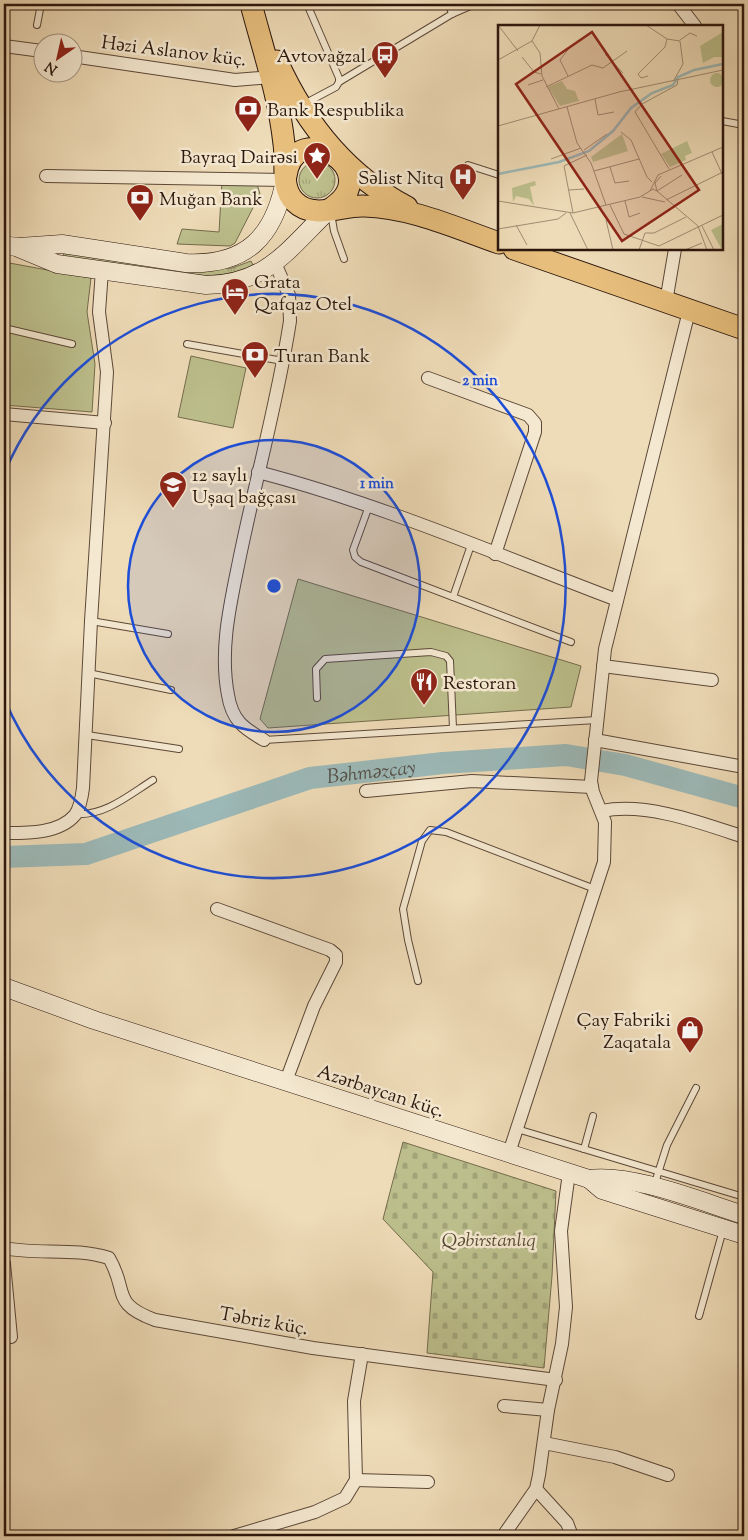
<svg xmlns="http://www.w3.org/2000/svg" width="748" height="1540" font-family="'Sorts Mill Goudy',serif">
<defs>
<pattern id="grass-tufts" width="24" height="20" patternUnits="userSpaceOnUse" patternTransform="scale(1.25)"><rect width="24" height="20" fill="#bcbf8c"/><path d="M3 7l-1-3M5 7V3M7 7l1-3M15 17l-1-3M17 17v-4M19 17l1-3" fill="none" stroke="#a2a378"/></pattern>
<pattern id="cemetery-stones" width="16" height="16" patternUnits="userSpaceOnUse" patternTransform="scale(1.25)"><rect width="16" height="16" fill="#bcbf8c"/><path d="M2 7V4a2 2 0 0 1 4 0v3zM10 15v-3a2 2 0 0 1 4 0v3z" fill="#a2a378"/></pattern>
</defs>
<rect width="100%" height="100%" fill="#eedbb7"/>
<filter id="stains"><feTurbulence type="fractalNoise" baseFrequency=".004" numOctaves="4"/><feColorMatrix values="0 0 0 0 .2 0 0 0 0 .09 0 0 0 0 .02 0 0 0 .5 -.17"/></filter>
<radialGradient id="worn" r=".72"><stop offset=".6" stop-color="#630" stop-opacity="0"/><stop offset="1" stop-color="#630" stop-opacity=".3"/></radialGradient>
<g fill="url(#grass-tufts)" stroke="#746b4c">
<circle cx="317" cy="180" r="18"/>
<path d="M 64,252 L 198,270 L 232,268 L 251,261 L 254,267 L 234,274 L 216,277 L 63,259 Z"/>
</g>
<path fill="url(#cemetery-stones)" stroke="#746b4c" d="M 403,1142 L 556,1191 L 552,1276 L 544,1368 L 427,1353 L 433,1272 L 383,1219 Z"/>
<g fill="#bcbf8c" stroke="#746b4c">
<path d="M 222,181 L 257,184 L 260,194 L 235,243 L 230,246 L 177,244 L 182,229 L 219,232 Z"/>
<path d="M 4,262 L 91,278 L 87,312 L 95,364 L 92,412 L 4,405 Z"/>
<path d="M 191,356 L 246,368 L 233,428 L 178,417 Z"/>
<path d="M 298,579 L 581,666 L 571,707 L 268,728 L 260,719 Z"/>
</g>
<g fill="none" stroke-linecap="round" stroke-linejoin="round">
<path stroke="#9cb9b8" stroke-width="22" id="s1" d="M 4,857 L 86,854 L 310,778 L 443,763 L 566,755 L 625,765 L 744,798"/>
<defs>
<g id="service">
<path d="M 307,4 L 339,78 L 339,82"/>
<path d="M 449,4 L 452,14"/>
<path d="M 37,25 L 41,4"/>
<path d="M 304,104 L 336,87 L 339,82 L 452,14 L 475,4"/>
<path d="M 722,121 L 744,125"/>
<path d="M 468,165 L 499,175"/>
<path d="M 331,213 L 334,231 L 344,259"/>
<path d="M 4,328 L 72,344"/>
<path d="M 187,344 L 283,361"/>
<path d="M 369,506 L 353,550 L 355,557 L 361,562 L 571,642"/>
<path d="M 453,597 L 471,545"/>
<path d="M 91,621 L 168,634"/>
<path d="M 88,673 L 171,690"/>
<path d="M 317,698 L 316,669 L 325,659 L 431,652 L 446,656 L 450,661 L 453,728"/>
<path d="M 87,735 L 179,749"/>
<path d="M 264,740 L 597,720"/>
<path d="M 76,814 C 105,816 129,795 153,780"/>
<path d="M 418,981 L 408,940 L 403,909 L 422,841 L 430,830 L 446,832 L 595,889"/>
<path d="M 517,1129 L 744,1197"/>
<path d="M 584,1149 L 593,1116"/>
<path d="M 654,1186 L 667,1145 L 696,1088"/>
<path d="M 699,1316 L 723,1230"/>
</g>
<g id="minor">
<path d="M 678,4 L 695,26"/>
<path d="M 4,46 L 42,51"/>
<path d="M 72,56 L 235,80 L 271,77"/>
<path d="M 46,176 L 285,180"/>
<path d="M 666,302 L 675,249"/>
<path d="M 428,378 L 528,415 L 535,423 L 535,432 L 495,554"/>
<path d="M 4,414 L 105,423"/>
<path d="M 258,472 C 381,504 498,555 617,600"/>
<path d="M 603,666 L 712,680"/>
<path d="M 264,740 C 243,728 232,720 228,695 C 219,648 231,601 240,556 C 256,478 278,400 290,321 L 289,295 L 275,263"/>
<path d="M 595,740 L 744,767"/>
<path d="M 366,791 L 472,781 L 592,787"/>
<path d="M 602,811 C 646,802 702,823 744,837"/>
<path d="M 4,833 C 26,833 59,834 75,815 C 80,808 82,796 83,788 L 91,621 L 107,372 L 99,312 L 102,270"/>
<path d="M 217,909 L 330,950 L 336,955 L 336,962 L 314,1006 L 286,1081"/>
<path d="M 509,1153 L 604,862 L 605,822 L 593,792 L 591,781 L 605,649 L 689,311"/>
<path d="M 4,1248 C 38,1255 75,1247 109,1258 C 129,1292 110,1303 155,1320 L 313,1348 L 556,1380"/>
<path d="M 4,1264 L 11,1337"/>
<path d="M 504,1406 L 548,1410"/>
<path d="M 544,1443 L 615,1457 L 668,1475"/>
<path d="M 356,1480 L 428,1482"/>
<path d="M 536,1489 L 567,1523 L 572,1536"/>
<path d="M 234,1536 L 315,1512 L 345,1498 L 356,1480 L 354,1401 L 362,1354"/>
<path d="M 503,1536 L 536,1489 L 539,1475 L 548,1410 L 562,1344 L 566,1307 L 561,1231 L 569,1173"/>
</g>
<g id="secondary">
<path d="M 4,245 L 16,247 L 57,264 L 206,285 C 268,284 289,248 330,209"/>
<path d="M 19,247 L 62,244 L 186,263 C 246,266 274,237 285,180"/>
<path d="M 4,987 L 94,1020 L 589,1179 L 602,1190 L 744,1235"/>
<path d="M 589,1179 C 632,1173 702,1202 744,1215"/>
</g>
<g id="trunk">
<path d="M 251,4 C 263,50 279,96 284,144 C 287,163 280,188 295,202 C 313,220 342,205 364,206 C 410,207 456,228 499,243"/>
<path d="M 277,61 C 305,123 346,175 407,207"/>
<path d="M 286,176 C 294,114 390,171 330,209"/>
<path d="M 514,249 L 744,329"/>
</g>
</defs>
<use href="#service" stroke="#5c4838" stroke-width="8"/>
<use href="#minor" stroke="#5c4838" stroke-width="14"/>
<use href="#secondary" stroke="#2c170d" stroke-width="19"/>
<use href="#trunk" stroke="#2c170d" stroke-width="23"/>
<use href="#service" stroke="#f4e8d0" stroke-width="6"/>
<use href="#minor" stroke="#f4e8d0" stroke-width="12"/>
<use href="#secondary" stroke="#f4e8d0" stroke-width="18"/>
<use href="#trunk" stroke="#e7be7c" stroke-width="21"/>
</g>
<circle cx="274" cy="586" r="146" fill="#1d4ed8" fill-opacity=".12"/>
<g fill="none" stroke="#1d4ed8" stroke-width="2.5">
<circle cx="274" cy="586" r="146"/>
<path d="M4 474A292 292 0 1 1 4 698"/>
</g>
<defs>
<symbol id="bus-pin" viewBox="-11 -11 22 30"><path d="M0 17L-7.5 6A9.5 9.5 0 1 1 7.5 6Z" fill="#8f2418" stroke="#f4e8d0"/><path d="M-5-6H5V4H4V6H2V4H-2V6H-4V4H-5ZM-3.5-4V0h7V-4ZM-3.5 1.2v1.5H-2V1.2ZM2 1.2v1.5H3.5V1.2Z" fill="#fff"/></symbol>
<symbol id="bank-pin" viewBox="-11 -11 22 30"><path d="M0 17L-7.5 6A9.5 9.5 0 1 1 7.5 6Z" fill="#8f2418" stroke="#f4e8d0"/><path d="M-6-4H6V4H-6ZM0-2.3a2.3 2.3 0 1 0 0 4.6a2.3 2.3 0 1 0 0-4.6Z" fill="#fff"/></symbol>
<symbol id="sight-pin" viewBox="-11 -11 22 30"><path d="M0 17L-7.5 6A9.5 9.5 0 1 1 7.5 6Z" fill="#8f2418" stroke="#f4e8d0"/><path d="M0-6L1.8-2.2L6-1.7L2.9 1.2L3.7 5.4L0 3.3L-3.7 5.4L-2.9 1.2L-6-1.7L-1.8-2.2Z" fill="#fff"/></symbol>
<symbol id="hospital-pin" viewBox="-11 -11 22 30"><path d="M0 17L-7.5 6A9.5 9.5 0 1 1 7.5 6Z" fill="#8f2418" stroke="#f4e8d0"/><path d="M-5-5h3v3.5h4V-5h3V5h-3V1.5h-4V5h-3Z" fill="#fff"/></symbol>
<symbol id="hotel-pin" viewBox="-11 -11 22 30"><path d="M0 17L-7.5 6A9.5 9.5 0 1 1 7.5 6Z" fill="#8f2418" stroke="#f4e8d0"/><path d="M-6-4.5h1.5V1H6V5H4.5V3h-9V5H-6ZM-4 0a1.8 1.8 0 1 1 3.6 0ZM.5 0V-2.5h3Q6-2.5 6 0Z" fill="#fff"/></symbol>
<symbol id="school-pin" viewBox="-11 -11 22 30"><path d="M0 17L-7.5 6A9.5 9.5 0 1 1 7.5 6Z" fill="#8f2418" stroke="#f4e8d0"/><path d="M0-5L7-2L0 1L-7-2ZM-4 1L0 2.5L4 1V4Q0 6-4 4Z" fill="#fff"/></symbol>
<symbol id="restaurant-pin" viewBox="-11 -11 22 30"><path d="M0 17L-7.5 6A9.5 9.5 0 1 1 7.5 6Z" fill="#8f2418" stroke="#f4e8d0"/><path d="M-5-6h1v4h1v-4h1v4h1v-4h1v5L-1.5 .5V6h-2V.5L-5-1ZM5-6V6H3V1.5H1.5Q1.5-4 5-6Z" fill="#fff"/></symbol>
<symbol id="shop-pin" viewBox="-11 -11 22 30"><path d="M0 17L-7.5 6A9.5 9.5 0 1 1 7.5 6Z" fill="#8f2418" stroke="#f4e8d0"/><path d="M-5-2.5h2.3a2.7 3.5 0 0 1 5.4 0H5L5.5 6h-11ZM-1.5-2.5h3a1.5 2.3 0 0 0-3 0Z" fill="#fff"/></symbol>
</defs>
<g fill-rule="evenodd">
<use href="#bus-pin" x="369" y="39" width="32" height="43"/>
<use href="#bank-pin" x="232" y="93" width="32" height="43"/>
<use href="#sight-pin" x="301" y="140" width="32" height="43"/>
<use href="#hospital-pin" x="447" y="161" width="32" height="43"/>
<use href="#bank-pin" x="124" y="182" width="32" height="43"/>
<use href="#hotel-pin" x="219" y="276" width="32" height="43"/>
<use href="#bank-pin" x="239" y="339" width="32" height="43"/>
<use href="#school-pin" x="157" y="469" width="32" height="43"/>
<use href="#restaurant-pin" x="408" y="666" width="32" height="43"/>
<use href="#shop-pin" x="674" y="1014" width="32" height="43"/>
</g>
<g text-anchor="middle" stroke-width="5" stroke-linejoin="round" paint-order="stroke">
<g font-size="19" fill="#2c170d" stroke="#f4e8d0">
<text transform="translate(174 50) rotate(7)" y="7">Həzi Aslanov küç.</text>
<text transform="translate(381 1090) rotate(18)" y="7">Azərbaycan küç.</text>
<text transform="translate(264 1320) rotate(10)" y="7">Təbriz küç.</text>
</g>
<g font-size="19" fill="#2c170d" stroke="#f4e8d0" text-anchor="start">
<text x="366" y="62" text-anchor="end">Avtovağzal</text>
<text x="267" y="116">Bank Respublika</text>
<text x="298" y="163" text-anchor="end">Bayraq Dairəsi</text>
<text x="444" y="184" text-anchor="end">Səlist Nitq</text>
<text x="159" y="205">Muğan Bank</text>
<text x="254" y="288">Grata<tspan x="254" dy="22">Qafqaz Otel</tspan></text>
<text x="274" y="362">Turan Bank</text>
<text x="192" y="481">12 saylı<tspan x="192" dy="22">Uşaq bağçası</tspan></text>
<text x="443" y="689">Restoran</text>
<text x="671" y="1026" text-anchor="end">Çay Fabriki<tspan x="671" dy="22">Zaqatala</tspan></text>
</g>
<g font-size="19" font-style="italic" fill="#574933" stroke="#f4e8d0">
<text x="489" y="1246">Qəbirstanlıq</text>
</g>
<g font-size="20" font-style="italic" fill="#535049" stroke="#f4e8d0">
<text dy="7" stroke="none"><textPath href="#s1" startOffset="380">Bəhməzçay</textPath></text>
</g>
</g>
<g transform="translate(498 25)">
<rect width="225" height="225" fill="#eedbb7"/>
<path d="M212 55a7 7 0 1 1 14 0a7 7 0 1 1-14 0ZM 37,156 L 38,160 L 32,162 L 36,181 L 31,174 L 18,171 L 15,177 L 14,163 Z" fill="#bcbf8c"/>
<path d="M 225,7 L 225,32 L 216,32 L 205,38 L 202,21 ZM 64,56 L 69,64 L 77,66 L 81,76 L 62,81 L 50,62 Z" fill="#bcbf8c"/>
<path d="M 124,109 L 130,126 L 95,137 L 93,132 ZM 189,116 L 194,128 L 187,131 L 188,135 L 172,142 L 163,129 ZM 225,199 L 225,225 L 224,225 L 213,205 Z" fill="#bcbf8c"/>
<path fill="none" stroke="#9cb9b8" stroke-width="2.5" d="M 0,149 L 61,137 L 91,126 L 115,106 L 133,83 L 154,68 L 175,60 L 180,52 L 196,45 L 225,39"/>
<path fill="none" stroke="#a08d73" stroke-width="1" d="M 0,0 L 20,26M 148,0 L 169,14 L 182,16 L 185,39 L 176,55M 182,15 L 192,8 L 199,11M 34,16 L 42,28 L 44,51 L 61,84M 107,29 L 125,48M 24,32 L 36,47 L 43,49M 0,35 L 34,16 L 42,0M 70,51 L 62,35 L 72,22M 150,51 L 143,53 L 140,49 L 167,22 L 169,14M 30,60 L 45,55M 48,62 L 94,40 L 105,43 L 129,26M 97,74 L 100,90 L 116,87M 69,82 L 79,118 L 93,138 L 108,180M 0,101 L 121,67 L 225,45M 123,107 L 133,115 L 149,152 L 154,157M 86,125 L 109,109M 214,127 L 225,151M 53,134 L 83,123M 112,142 L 117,158 L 131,156M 171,144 L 137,87 L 144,79 L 179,60 L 180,55M 96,146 L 141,134M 71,165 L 86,164M 152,166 L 160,150 L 225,122M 159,166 L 184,150M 159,166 L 157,158 L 163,151M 159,166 L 200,201 L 209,225M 144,172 L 167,177M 168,175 L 225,147M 0,176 L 75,188 L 142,172 L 155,164 L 159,166M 127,176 L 131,192 L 142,188M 112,180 L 126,209 L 161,221 L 225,190M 72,188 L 90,225M 75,188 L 66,141 L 89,130M 108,195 L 115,225M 18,200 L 29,220M 204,201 L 216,225M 0,204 L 60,194 L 68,188M 141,225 L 147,208 L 156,208 L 188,192M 187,225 L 204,218"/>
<path fill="#8f2418" fill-opacity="0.15" stroke="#8f2418" stroke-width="2.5" d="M 94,7 L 201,165 L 124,216 L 18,59 Z"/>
<rect width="225" height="225" fill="none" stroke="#2c170d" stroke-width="2.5"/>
</g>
<circle cx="274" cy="586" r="8" fill="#1d4ed8" stroke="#f4e8d0" stroke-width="2.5"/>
<g font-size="15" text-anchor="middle" font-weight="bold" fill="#1d4ed8" stroke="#f4e8d0" stroke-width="5" stroke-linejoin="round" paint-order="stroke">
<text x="480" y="385">2 min</text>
<text x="377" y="488">1 min</text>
</g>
<rect width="748" height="1540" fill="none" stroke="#eedbb7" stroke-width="20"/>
<rect x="5" y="5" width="738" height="1530" fill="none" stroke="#2c170d" stroke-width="2.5"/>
<rect x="10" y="10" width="728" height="1520" fill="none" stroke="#2c170d"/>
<g transform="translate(58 58) rotate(214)"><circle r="24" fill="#f4e8d0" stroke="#a49482"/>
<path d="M0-4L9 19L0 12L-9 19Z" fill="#8f2418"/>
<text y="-8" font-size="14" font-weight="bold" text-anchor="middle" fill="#2c170d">N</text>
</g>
<rect width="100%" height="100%" filter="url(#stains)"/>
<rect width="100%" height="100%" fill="url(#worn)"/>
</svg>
